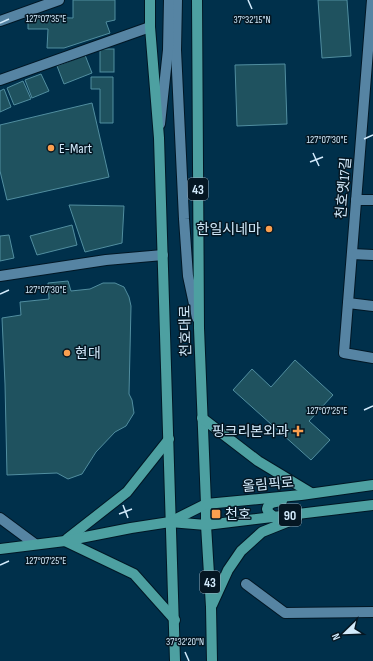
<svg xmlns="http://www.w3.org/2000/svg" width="373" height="661" font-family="'Sofia Sans Condensed','Noto Sans KR',sans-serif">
<rect width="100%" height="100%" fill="#00304b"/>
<g fill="#1f525f" stroke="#518ea0">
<path d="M 73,0 L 115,0 L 115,20 L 106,22 L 110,33 L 64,48 L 47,48 L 48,29 L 28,29 L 28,17 L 73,18 Z"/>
<path d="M 318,0 L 347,0 L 351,56 L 322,58 Z"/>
<rect x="100" y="49" width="14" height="23"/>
<path d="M 85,55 L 92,73 L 64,84 L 57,66 Z"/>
<path d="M 285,64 L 287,124 L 237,126 L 235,65 Z"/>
<path d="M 41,74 L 49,91 L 32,98 L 25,80 Z"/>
<path d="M 91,77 L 113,77 L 113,123 L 100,123 L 100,89 L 91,89 Z"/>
<path d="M 23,81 L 31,99 L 14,105 L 7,88 Z"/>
<path d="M 4,89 L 11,107 L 0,112 L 0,91 Z"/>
<path d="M 92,103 L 109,177 L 7,200 L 0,171 L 0,125 Z"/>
<path d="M 69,205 L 124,206 L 122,243 L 85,252 Z"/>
<path d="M 72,225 L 77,245 L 37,255 L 30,236 Z"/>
<path d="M 9,235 L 14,258 L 0,261 L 0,236 Z"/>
<path d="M 68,281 L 71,291 L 90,289 L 103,283 L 115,283 L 124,287 L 129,297 L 131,306 L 129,394 L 132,400 L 134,413 L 126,426 L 115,432 L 96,452 L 82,474 L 68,479 L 57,473 L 7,475 L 5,384 L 2,318 L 21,315 L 20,302 L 49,299 L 48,283 Z"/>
<path d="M 295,360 L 333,395 L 309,421 L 330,440 L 311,460 L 233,390 L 252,369 L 271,387 Z"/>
</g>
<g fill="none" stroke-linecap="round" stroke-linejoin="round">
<defs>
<g id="minor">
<path d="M 177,0 L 176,50 L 184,219 L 188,276 L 197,318"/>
<path d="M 372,0 L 344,353 L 373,358"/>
<path d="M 0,21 L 59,0"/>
<path d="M 0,80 L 150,27"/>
<path d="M 160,124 L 168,50 L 169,0"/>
<path d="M 356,200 L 373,200"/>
<path d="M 352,254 L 373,255"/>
<path d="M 0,276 L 106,260 L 163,255"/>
<path d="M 348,303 L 373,306"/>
<path d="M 0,518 L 35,544"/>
<path d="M 246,584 L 285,613 L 373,612"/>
</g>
<g id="major">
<path d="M 150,0 L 150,27 L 159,138 L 175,661"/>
<path d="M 197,0 L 199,328 L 206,504 L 206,525 L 211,607 L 212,661"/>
<path d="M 202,418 L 258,461 L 311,493"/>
<path d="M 274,517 L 269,513 L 267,509 C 269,502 275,502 282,501"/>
<path d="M 170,522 L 206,504 L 301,495 L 373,485"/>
<path d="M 67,539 L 127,492 L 169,439"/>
<path d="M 65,541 L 134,574 L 175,620"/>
<path d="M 0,549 L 65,541 L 131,528 L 170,522 L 206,525 L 373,505"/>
<path d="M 212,605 L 228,570 L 241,551 L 262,532 L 297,518"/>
</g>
</defs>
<use href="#minor" stroke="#011725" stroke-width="12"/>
<use href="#major" stroke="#011725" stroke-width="12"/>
<use href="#minor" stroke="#5684a3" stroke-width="10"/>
<use href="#major" stroke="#4da0a1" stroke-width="10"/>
</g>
<path fill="none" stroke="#d3ebfc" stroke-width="1.5" d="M 248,0 L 252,9M 0,23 L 9,19M 364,139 L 373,135M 313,153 L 319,166M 310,162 L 323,157M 0,294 L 9,290M 364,410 L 373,406M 123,505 L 128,518M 119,514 L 132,509M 0,565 L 9,561M 185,652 L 189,661"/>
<g fill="#fa9f4f" stroke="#051723" stroke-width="1.5">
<circle cx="51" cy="148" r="4"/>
<circle cx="269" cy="229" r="4"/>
<circle cx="67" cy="353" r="4"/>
<path d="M296 425h4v4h4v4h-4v4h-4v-4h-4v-4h4z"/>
<rect x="211" y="509" width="10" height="10" rx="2"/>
</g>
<g text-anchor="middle" stroke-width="3" stroke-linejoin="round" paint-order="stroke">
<g fill="#051723" stroke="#95abbb" stroke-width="1">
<rect x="188" y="178" width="20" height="22" rx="3"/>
<rect x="279" y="504" width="22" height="22" rx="3"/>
<rect x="200" y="571" width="20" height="22" rx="3"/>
</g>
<g font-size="13" font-weight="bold" fill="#d3ebfc">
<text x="198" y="194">43</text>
<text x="290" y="520">90</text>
<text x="210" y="587">43</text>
</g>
<g font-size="14" fill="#d3ebfc" stroke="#051723" text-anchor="start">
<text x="59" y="153">E-Mart</text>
<text x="261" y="234" text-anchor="end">한일시네마</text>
<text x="75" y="358">현대</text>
<text x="289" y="436" text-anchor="end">핑크리본외과</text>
<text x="225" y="519">천호</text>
</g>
<g font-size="14" fill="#d3ebfc" stroke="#051723">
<text transform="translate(343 188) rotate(-85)" y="5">천호옛17길</text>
<text transform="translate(185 331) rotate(-91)" y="5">천호대로</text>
<text transform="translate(268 484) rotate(-5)" y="5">올림픽로</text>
</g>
</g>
<g font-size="10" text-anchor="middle" fill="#d3ebfc" stroke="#051723" stroke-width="3" stroke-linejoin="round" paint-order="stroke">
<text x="46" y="22">127°07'35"E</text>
<text x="252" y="23">37°32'15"N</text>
<text x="327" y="143">127°07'30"E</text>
<text x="46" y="293">127°07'30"E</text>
<text x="327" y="414">127°07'25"E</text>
<text x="46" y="564">127°07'25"E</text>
<text x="185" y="645">37°32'20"N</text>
</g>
<g transform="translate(345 633) rotate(247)" stroke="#051723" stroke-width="3" paint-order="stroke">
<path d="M0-3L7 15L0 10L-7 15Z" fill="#d3ebfc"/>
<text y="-6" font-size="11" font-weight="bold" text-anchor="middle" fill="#d3ebfc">N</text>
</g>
</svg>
